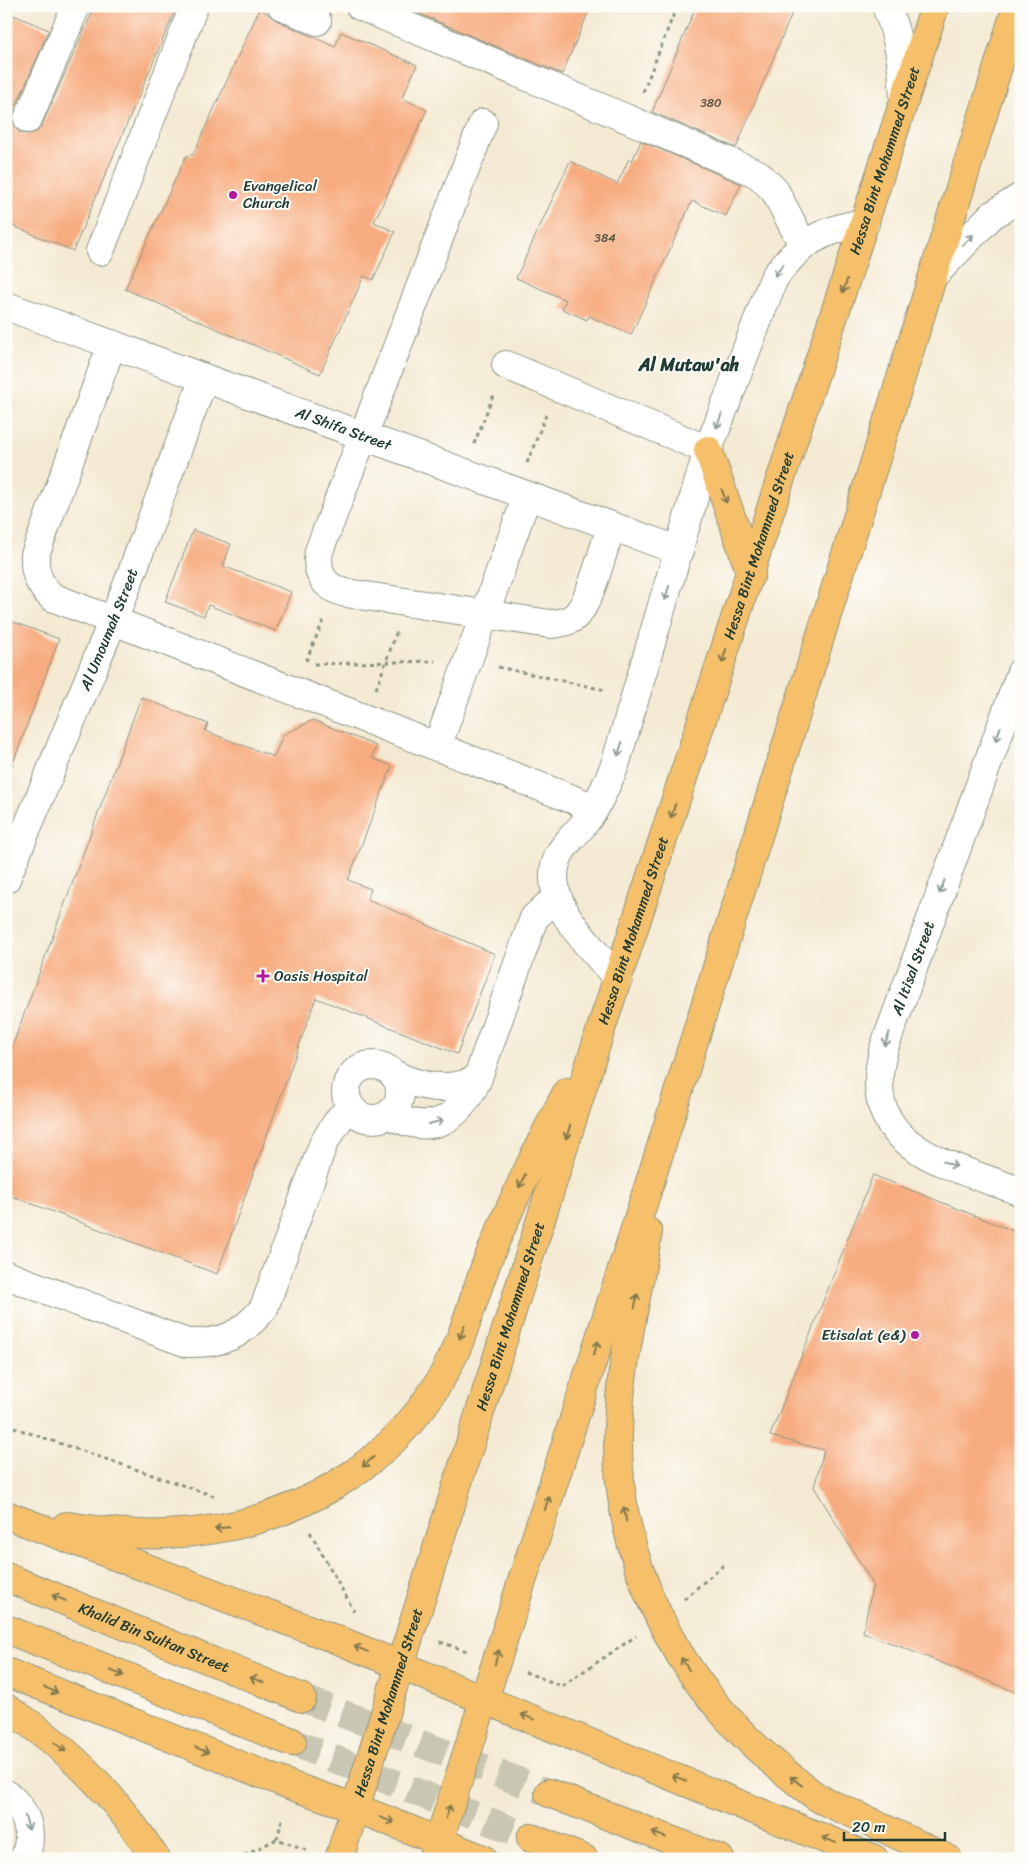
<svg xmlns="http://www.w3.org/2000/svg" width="1027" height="1865" font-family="Sriracha,sans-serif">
<rect width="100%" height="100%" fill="#fdfcf7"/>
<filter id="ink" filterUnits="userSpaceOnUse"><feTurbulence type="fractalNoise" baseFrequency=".02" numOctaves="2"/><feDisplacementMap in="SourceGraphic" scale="10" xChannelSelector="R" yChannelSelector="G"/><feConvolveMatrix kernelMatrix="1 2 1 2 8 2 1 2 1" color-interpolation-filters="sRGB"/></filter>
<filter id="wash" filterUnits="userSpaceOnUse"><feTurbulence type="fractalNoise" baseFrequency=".0096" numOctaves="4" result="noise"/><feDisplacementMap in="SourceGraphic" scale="20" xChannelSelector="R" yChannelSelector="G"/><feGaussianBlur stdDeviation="1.12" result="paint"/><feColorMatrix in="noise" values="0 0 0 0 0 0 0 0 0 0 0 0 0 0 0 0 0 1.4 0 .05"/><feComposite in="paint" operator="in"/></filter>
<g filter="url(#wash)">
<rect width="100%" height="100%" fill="#f4ead3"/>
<g id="blocks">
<g fill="#f7ac7f">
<path d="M 95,6 L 177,6 L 73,251 L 6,223 L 6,12 L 49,30 L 13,113 L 13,121 L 15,128 L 21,133 L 29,134 L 37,132 L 42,125 Z"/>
<path d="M 401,6 L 591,6 L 562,74 Z"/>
<path d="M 696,6 L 795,6 L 736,148 L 652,112 Z"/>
<path d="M 260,8 L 276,20 L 335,47 L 341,32 L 417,65 L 402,98 L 427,110 L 374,222 L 395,232 L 373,280 L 364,276 L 320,374 L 125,289 L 186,156 L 193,155 Z"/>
<path d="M 641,141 L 741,184 L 726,216 L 692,201 L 631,335 L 589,316 L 587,320 L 562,309 L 566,300 L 516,278 L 570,161 L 617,184 L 629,159 L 632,161 Z"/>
<path d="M 193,530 L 231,544 L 223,566 L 291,592 L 276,631 L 208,605 L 204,616 L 165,602 Z"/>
<path d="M 6,619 L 59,639 L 9,774 L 6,774 Z"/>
<path d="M 141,697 L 208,724 L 205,731 L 274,757 L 283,735 L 313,720 L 376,746 L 372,758 L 392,766 L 348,880 L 371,889 L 367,899 L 495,954 L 457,1054 L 316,998 L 217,1274 L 6,1194 L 6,1063 Z"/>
<path d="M 873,1175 L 1021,1234 L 1021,1694 L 863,1632 L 873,1584 L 814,1487 L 824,1450 L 770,1436 Z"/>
</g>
</g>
</g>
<g filter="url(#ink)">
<use href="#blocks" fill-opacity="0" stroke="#8a9484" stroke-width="1"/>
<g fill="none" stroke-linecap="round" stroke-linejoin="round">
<g stroke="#c9c7b3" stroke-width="28" stroke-dasharray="28 14" stroke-linecap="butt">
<path d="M 302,1698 L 549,1793"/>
<path d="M 292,1742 L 531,1838"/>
</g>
<defs>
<g id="minor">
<path d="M 282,6 L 317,21"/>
<path d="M 360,6 L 758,174 L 775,191 L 803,245"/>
<path d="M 886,6 C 899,37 903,66 904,100"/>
<path d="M 28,119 L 76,6"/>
<path d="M 483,123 L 319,551 C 315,574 325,588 346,593 L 550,624 C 561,623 571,622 578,613 C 591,599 604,547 611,526"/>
<path d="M 100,251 L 194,6"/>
<path d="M 934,275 L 991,216 L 1021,197"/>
<path id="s1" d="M 6,306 L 680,551"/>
<path d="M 112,344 L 35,555 C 34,573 39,585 52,597 L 595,808"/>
<path d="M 506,365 L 708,450"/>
<path d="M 1021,672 L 884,1048 C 856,1150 948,1163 1021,1192"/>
<path d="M 437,747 L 527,496"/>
<path id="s2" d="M 6,879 L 125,591 L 204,378"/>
<path d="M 618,979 C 592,947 537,900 559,855 C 565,843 575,835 583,825 C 597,807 606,786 615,765 L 708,450 L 774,278 C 799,243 822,229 865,223"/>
<circle cx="373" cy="1092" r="27"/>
<path d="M 393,1074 C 421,1088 447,1092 477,1080"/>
<path d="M 390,1115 C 432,1136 458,1121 477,1080 L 534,918 L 548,905 L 559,902"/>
<path d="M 6,1275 L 187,1343 C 223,1344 240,1336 264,1308 L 324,1142 L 340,1118 L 351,1108"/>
<path d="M 6,1794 C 27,1810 35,1834 24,1859"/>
</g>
<g id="major">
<path d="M 708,450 L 751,574"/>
<path d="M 648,1232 C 637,1298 619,1367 618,1434 C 616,1563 676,1680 774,1763 C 788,1774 802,1787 817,1797 C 830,1805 846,1810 860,1817 C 889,1831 919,1845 948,1859"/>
<path d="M 6,1515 L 343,1642 L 874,1859"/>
<path d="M 66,1526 C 98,1530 134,1536 167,1534 C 290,1529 402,1466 455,1352 C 468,1322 476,1290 488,1259 C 512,1202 538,1146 567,1092"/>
<path id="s3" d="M 6,1577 L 302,1698"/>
<path d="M 6,1629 L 292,1742"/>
<path d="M 6,1672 L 292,1786 L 356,1808 L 483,1859"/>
<path d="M 6,1708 C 68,1746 117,1798 156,1859"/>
<path d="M 549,1793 L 720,1859"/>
<path d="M 531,1838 L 584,1859"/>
<path id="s4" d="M 339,1859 L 601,1029 L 935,6"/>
<path d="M 433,1859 L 656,1163 L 1017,6"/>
</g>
</defs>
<use href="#minor" stroke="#8a9484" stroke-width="30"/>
<use href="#major" stroke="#8a9484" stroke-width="30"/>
<g stroke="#8a9484" stroke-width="3" stroke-dasharray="4 4" stroke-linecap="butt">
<path d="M 643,92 L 677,6"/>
<path d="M 474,444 L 494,394"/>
<path d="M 527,463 L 546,415"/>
<path d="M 306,661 L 324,619"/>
<path d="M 314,664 L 435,661"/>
<path d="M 498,667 L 605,690"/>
<path d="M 376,689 L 397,631"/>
<path d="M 6,1425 L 214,1496"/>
<path d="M 310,1532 L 354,1611"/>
<path d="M 684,1599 L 726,1563"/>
<path d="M 440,1642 L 467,1651"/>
<path d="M 525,1672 L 562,1686 L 636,1636"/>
<path d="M 277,1839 L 283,1816"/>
<path d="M 237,1859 L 277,1839 L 309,1851"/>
</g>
<use href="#minor" stroke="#fff" stroke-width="28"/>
<use href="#major" stroke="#f6c06b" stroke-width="28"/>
</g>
<defs><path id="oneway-shaft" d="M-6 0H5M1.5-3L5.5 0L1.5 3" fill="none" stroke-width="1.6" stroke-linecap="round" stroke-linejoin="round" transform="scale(1.25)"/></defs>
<g stroke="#8f9e9a">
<use href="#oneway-shaft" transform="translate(968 240) rotate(-46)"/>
<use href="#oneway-shaft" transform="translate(779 270) rotate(127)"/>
<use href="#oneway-shaft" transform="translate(719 421) rotate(111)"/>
<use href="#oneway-shaft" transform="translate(667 593) rotate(106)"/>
<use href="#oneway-shaft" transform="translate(998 734) rotate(110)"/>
<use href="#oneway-shaft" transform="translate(620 749) rotate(108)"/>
<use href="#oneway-shaft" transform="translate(942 887) rotate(110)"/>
<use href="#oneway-shaft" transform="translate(887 1039) rotate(110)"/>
<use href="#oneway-shaft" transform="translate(436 1122) rotate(-15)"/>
<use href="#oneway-shaft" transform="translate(950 1164) rotate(21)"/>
<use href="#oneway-shaft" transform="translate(27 1823) rotate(75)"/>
</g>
<g stroke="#80784d">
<use href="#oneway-shaft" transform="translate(845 286) rotate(108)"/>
<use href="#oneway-shaft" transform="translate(724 496) rotate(71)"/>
<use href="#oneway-shaft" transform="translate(724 656) rotate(108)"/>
<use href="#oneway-shaft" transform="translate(673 811) rotate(108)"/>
<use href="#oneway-shaft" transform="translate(568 1132) rotate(108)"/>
<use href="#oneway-shaft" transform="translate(522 1181) rotate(115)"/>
<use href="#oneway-shaft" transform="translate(636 1301) rotate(-80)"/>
<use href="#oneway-shaft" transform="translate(462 1332) rotate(110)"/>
<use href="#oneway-shaft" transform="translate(596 1348) rotate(-72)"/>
<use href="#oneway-shaft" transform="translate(368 1462) rotate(139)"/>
<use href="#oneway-shaft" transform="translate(547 1503) rotate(-72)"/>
<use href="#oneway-shaft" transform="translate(625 1514) rotate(-99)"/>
<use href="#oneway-shaft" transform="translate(222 1528) rotate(173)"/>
<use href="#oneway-shaft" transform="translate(59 1598) rotate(-158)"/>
<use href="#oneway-shaft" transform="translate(361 1649) rotate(-158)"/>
<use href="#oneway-shaft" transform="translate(497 1657) rotate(-73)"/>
<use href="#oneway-shaft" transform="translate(685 1664) rotate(-123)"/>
<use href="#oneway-shaft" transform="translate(117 1673) rotate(21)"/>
<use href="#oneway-shaft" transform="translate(257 1680) rotate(-158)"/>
<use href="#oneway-shaft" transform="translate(51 1690) rotate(22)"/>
<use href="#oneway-shaft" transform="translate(528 1717) rotate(-158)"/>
<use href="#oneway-shaft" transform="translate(60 1747) rotate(39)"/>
<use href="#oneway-shaft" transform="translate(202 1750) rotate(22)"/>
<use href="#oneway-shaft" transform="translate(679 1778) rotate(-158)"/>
<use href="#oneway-shaft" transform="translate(796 1781) rotate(-142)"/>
<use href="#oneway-shaft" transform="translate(448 1812) rotate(-72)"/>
<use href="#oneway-shaft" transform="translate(387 1820) rotate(22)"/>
<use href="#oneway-shaft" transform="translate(659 1835) rotate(-159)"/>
<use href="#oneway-shaft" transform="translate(829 1840) rotate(-158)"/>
</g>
</g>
<g fill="#b5179e" stroke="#fdfcf7" stroke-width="2">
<circle cx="233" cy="195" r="5"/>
<path d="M260.5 968.5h5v5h5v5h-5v5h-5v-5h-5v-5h5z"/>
<circle cx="915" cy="1335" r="5"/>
</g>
<g text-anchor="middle" stroke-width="4" stroke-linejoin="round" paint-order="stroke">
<g font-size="12" fill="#555947">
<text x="711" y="107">380</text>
<text x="605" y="242">384</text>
</g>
<g font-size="15" fill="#1f3d34" stroke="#fdfcf7">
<text dy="5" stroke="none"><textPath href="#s4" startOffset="1784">Hessa Bint Mohammed Street</textPath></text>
<text dy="5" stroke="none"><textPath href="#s1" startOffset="359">Al Shifa Street</textPath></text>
<text dy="5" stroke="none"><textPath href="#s4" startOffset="1379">Hessa Bint Mohammed Street</textPath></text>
<text dy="5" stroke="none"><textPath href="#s2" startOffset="270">Al Umoumah Street</textPath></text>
<text dy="5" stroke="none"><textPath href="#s4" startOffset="974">Hessa Bint Mohammed Street</textPath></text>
<text transform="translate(913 968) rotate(-70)" y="5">Al Itisal Street</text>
<text dy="5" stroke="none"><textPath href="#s4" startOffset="569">Hessa Bint Mohammed Street</textPath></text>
<text dy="5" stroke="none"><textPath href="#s3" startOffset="160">Khalid Bin Sultan Street</textPath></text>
<text dy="5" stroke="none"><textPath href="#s4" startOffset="164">Hessa Bint Mohammed Street</textPath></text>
</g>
<g font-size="15" fill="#1f3d34" stroke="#fdfcf7" text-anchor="start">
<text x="243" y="191">Evangelical<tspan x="243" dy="17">Church</tspan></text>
<text x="274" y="981">Oasis Hospital</text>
<text x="905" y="1340" text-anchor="end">Etisalat (e&amp;)</text>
</g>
<g font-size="18" font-weight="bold" fill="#1f3d34" stroke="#fdfcf7">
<text x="689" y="371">Al Mutaw'ah</text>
</g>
</g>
<rect width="1027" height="1865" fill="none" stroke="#fdfcf7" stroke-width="25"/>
<path d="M844 1832v8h101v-8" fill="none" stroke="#1f3d34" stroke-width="2.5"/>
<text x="852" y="1832" font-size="15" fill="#1f3d34" stroke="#fdfcf7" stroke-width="4" paint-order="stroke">20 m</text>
</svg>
